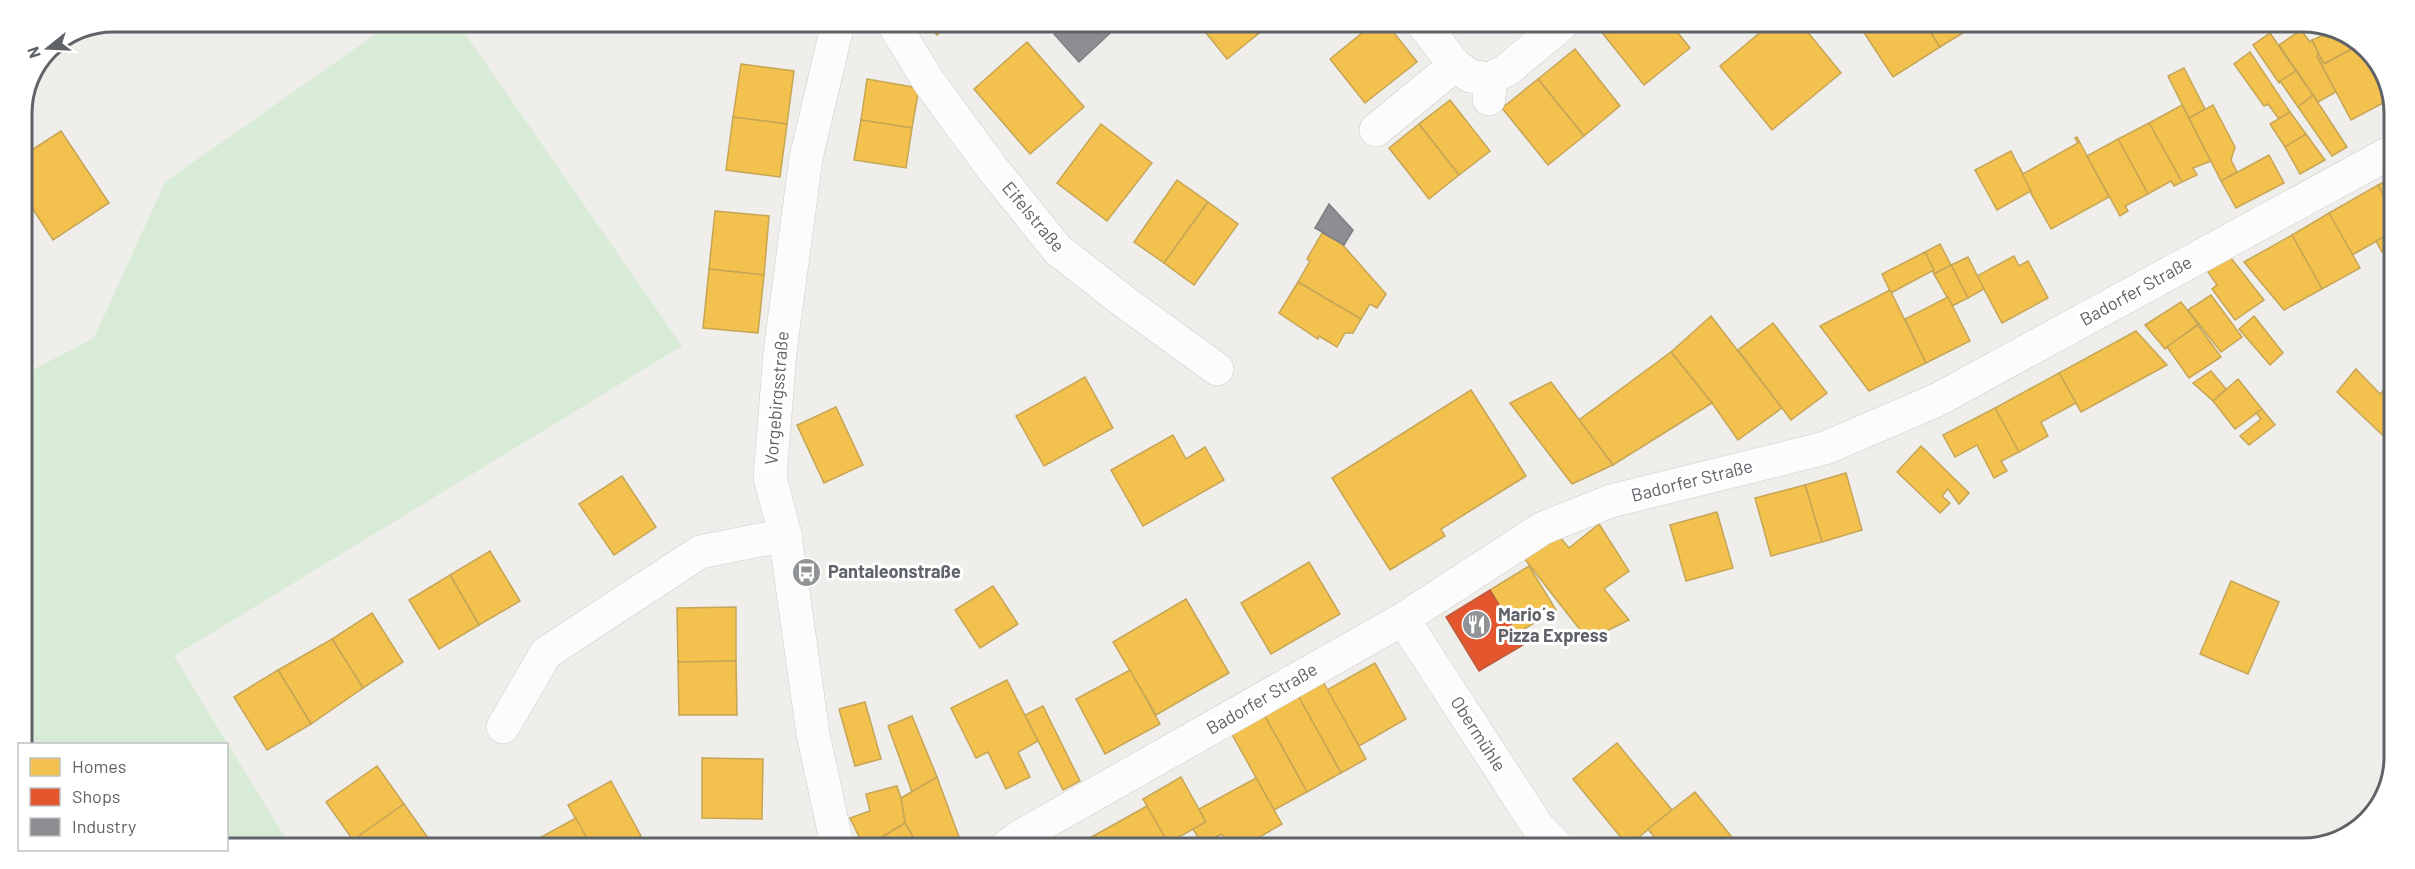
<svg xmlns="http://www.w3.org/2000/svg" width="2415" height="869" font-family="Barlow,sans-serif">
<rect width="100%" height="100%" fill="#efeeea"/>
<path fill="#d8ebd6" d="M 393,22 L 457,22 L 682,346 L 174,656 L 289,844 L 227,844 L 226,744 L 21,744 L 21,376 L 94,338 L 165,182 Z"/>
<g fill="#f2c14e" stroke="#c6a556" stroke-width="1.5">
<path d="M 926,23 L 951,23 L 937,35 Z"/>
<path d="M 1198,23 L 1266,23 L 1268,26 L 1227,59 Z"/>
<path d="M 1373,24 L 1387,24 L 1417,62 L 1365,103 L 1330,59 Z"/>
<path d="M 1607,24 L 1671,24 L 1690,48 L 1644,85 L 1600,30 Z"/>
<path d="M 1711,24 L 1724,24 L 1716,30 Z"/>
<path d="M 1769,25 L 1802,25 L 1841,73 L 1772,130 L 1720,66 Z"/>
<path d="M 1859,25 L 1926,25 L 1940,47 L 1893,77 Z"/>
<path d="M 1926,25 L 1976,25 L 1940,47 Z"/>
<path d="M 2337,29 L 2342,38 L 2347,36 L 2355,47 L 2324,64 L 2312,40 Z"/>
<path d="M 2301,30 L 2310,42 L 2312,40 L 2319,55 L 2317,56 L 2336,92 L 2318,102 L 2279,45 Z"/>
<path d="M 2270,33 L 2296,71 L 2279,83 L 2253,45 Z"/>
<path d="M 1027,42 L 1084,107 L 1030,154 L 974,89 Z"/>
<path d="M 2357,44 L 2361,46 L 2389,100 L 2351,120 L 2317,56 L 2319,55 L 2324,64 L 2358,46 Z"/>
<path d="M 2361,46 L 2375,56 L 2391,99 L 2389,100 Z"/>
<path d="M 1575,49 L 1620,106 L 1584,136 L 1538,79 Z"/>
<path d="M 2250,52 L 2290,112 L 2279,119 L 2268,104 L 2264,106 L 2234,64 Z"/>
<path d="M 741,64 L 794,71 L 787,124 L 733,117 Z"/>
<path d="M 2184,68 L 2205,109 L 2189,118 L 2168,76 Z"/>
<path d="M 2296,71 L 2313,95 L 2298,107 L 2280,81 Z"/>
<path d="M 867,79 L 919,88 L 912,128 L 861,120 Z"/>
<path d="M 1538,79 L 1584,136 L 1548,165 L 1502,108 Z"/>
<path d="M 2313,95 L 2347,147 L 2332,156 L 2298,107 Z"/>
<path d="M 1450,100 L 1490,151 L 1459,175 L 1419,124 Z"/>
<path d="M 2182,105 L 2211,161 L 2193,168 L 2197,175 L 2182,182 L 2149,123 Z"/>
<path d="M 2213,105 L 2235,147 L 2231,160 L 2237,172 L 2221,181 L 2189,118 Z"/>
<path d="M 2290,112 L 2306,134 L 2285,147 L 2270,124 Z"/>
<path d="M 733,117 L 787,124 L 780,177 L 726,170 Z"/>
<path d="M 861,120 L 912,128 L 906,168 L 854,160 Z"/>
<path d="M 2149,123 L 2182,182 L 2174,186 L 2171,181 L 2148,194 L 2118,139 Z"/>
<path d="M 1101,124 L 1152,163 L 1107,221 L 1057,183 Z"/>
<path d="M 1419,124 L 1459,175 L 1429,199 L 1389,148 Z"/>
<path d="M 61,131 L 109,203 L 53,240 L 21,191 L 21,157 Z"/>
<path d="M 2306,134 L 2325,160 L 2300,174 L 2285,147 Z"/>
<path d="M 2077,137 L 2109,197 L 2051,229 L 2018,170 L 2020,168 L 2023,174 L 2078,143 L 2075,138 Z"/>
<path d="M 2118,139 L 2148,194 L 2125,206 L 2128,211 L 2120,216 L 2087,156 Z"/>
<path d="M 2011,151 L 2031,191 L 1997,210 L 1975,170 Z"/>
<path d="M 2269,155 L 2284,183 L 2236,208 L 2221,181 Z"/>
<path d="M 1177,180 L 1208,202 L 1164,263 L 1134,242 Z"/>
<path d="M 2388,180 L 2393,187 L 2393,215 L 2378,185 Z"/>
<path d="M 2378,185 L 2393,215 L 2393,232 L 2352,255 L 2329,213 Z"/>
<path d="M 1208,202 L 1238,224 L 1194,285 L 1164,263 Z"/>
<path d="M 715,211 L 769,216 L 764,275 L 709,269 Z"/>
<path d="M 2329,213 L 2360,268 L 2322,289 L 2292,235 Z"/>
<path d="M 2393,232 L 2393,246 L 2382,252 L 2376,241 Z"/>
<path d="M 1322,233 L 1341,243 L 1386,294 L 1377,308 L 1370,304 L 1361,319 L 1298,282 L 1310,261 L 1307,259 Z"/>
<path d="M 2292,235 L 2322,289 L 2284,310 L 2244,262 Z"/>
<path d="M 1940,244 L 1951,265 L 1934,274 L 1925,252 Z"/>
<path d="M 1925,252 L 1934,270 L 1891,293 L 1882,274 Z"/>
<path d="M 2227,253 L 2264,300 L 2235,320 L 2212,289 L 2217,285 L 2206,269 Z"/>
<path d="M 2014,256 L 2019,266 L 2028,261 L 2048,298 L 2002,323 L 1977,276 Z"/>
<path d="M 1968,257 L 1984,289 L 1968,298 L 1951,265 Z"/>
<path d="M 1951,265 L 1968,298 L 1952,306 L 1934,274 Z"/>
<path d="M 709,269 L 764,275 L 758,333 L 703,328 Z"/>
<path d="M 1298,282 L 1361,319 L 1353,333 L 1345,333 L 1337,347 L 1319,336 L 1318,339 L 1279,313 Z"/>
<path d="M 1890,290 L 1926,363 L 1869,391 L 1820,326 Z"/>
<path d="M 2211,295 L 2242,337 L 2221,352 L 2188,310 Z"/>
<path d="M 1948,297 L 1970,341 L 1926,363 L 1905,319 Z"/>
<path d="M 2181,302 L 2198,324 L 2165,349 L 2145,325 Z"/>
<path d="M 1711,316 L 1782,408 L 1738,440 L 1712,403 L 1671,352 Z"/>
<path d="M 2254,316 L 2283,353 L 2270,365 L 2239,329 Z"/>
<path d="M 1773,323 L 1827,393 L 1791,420 L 1738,350 Z"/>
<path d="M 2198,325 L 2221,357 L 2189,378 L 2167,347 Z"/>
<path d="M 2136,331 L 2167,365 L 2081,412 L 2059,373 Z"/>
<path d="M 1671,352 L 1712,403 L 1613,465 L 1579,420 Z"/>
<path d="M 2356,369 L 2380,394 L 2388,386 L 2392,391 L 2392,444 L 2337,392 Z"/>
<path d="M 2211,371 L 2226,389 L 2213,401 L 2193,383 Z"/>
<path d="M 2059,373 L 2076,403 L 2041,422 L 2048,436 L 2019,452 L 1995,408 Z"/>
<path d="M 1085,377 L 1113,428 L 1044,466 L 1016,416 Z"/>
<path d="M 2238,379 L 2262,409 L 2235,429 L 2213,401 Z"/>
<path d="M 1551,382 L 1613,465 L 1572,484 L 1510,403 Z"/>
<path d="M 1471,390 L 1526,476 L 1441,529 L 1445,536 L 1390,570 L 1332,478 Z"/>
<path d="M 836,407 L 863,465 L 824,483 L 797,425 Z"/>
<path d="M 1995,408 L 2019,452 L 2001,461 L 2007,471 L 1994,478 L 1977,445 L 1955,457 L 1943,435 Z"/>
<path d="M 2262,409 L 2275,425 L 2249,445 L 2240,436 L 2261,419 L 2256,413 Z"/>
<path d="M 1173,435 L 1186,459 L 1205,447 L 1224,480 L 1143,526 L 1111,470 Z"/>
<path d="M 1921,446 L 1969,493 L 1959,504 L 1948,489 L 1942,496 L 1950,503 L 1940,513 L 1897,472 Z"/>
<path d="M 1846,473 L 1862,530 L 1822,542 L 1805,485 Z"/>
<path d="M 622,476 L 656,527 L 614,555 L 579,504 Z"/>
<path d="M 1805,485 L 1822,542 L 1771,556 L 1755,498 Z"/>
<path d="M 1717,512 L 1733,568 L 1686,581 L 1670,525 Z"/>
<path d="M 1599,524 L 1629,571 L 1604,589 L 1629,620 L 1588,640 L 1524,558 L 1559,536 L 1569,548 Z"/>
<path d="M 490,551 L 520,601 L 479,625 L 450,575 Z"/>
<path d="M 1309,562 L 1340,614 L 1271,654 L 1241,603 Z"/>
<path d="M 1529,566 L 1556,610 L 1516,634 L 1490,590 Z"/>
<path d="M 450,575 L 479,625 L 439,649 L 409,600 Z"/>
<path d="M 2231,581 L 2279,602 L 2248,674 L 2200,654 Z"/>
<path d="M 993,586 L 1018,624 L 980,648 L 955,610 Z"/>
<path d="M 1186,599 L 1229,673 L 1156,715 L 1113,642 Z"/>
<path d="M 736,607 L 736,661 L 678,662 L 677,608 Z"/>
<path d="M 372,613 L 403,662 L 363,688 L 332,639 Z"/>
<path d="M 332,639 L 363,688 L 311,724 L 278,670 Z"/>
<path d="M 736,661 L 737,715 L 679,715 L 678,662 Z"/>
<path d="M 1375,663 L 1406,719 L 1359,746 L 1327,690 Z"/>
<path d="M 278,670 L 311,724 L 267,750 L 234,697 Z"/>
<path d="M 1130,670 L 1160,724 L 1105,754 L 1076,699 Z"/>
<path d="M 1321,678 L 1366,759 L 1341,773 L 1296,692 Z"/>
<path d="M 1007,680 L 1038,741 L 1018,752 L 1030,777 L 1006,789 L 988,752 L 976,758 L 951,708 Z"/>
<path d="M 1296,692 L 1341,773 L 1307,792 L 1262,711 Z"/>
<path d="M 865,702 L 881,759 L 855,766 L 839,709 Z"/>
<path d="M 1043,706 L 1080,781 L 1063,790 L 1025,715 Z"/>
<path d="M 1262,711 L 1307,792 L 1274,810 L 1229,729 Z"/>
<path d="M 912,716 L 937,777 L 912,792 L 888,726 Z"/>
<path d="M 1617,743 L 1672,810 L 1628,846 L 1573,779 Z"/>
<path d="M 702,758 L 763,759 L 762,819 L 702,818 Z"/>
<path d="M 377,766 L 404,804 L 353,840 L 326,802 Z"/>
<path d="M 937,777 L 962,845 L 918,845 L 905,823 L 901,798 Z"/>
<path d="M 1181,777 L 1206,822 L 1168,843 L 1143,799 Z"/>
<path d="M 1256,778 L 1282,824 L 1244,846 L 1228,846 L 1222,834 L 1202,844 L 1193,829 L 1206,822 L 1199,809 Z"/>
<path d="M 611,781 L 641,836 L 626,844 L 590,844 L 568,805 Z"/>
<path d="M 897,786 L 901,798 L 905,823 L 869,845 L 863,845 L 850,818 L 870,811 L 866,794 Z"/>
<path d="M 1695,792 L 1740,847 L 1662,847 L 1648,829 Z"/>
<path d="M 404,804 L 431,842 L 428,844 L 355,844 L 353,840 Z"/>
<path d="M 1147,806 L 1168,843 L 1163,846 L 1077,845 Z"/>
<path d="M 576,818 L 590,844 L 536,844 L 534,841 Z"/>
<path d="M 905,823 L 918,845 L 869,845 Z"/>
<path d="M 1470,838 L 1477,846 L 1460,846 Z"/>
</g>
<path fill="#e4572e" stroke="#bc5b3f" stroke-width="1.5" d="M 1490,590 L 1523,645 L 1479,671 L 1446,617 Z"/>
<g fill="#8d8d92" stroke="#7f8085" stroke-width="1.5">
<path d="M 1066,23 L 1121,23 L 1079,62 L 1054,34 Z"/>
<path d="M 1329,204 L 1353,230 L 1344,245 L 1315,228 Z"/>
</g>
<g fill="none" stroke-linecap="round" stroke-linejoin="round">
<defs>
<g id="street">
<path d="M 893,23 L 929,82 L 992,168 L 1058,250 L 1126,303 L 1217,369"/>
<path d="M 1423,24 L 1455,65 L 1470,76 L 1490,79 L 1489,99"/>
<path d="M 1490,79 L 1507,70 L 1562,24"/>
<path d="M 1376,130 L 1455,65"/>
<path d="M 1403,619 L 1538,827 L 1557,846"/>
<path d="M 503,727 L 546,653 L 700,552 L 785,535"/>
<path d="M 837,845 L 813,734 L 785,535 L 770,477 L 780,352 L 806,158 L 838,23"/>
<path d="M 1008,845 L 1021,836 L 1403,619 L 1543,528 L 1611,501 L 1825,448 L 1937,400 L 2393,151"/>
</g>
</defs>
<use href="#street" stroke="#cbcccc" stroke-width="34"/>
<use href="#street" stroke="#fdfcfc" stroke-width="33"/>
</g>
<defs>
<symbol id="bus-disc" viewBox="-11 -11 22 22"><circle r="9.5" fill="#919496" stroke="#fff"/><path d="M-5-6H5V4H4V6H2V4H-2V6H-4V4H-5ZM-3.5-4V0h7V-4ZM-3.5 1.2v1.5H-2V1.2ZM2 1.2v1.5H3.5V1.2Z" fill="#fff"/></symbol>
<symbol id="restaurant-disc" viewBox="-11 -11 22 22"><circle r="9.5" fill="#919496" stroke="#fff"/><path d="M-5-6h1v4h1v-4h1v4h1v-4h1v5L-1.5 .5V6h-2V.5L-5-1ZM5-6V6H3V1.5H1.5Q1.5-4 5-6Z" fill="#fff"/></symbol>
</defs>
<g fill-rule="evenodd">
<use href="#bus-disc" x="790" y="556" width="33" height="33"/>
<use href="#restaurant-disc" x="1460" y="608" width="33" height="33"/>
</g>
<g text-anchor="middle" stroke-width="6" stroke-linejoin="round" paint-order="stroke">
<g font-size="18" fill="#5f6368" stroke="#fff">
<text transform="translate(1033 217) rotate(50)" y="6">Eifelstraße</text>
<text transform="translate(2136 291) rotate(-29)" y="6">Badorfer Straße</text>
<text transform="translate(777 398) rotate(-85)" y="6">Vorgebirgsstraße</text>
<text transform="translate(1692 481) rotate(-14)" y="6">Badorfer Straße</text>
<text transform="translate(1262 699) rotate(-30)" y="6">Badorfer Straße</text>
<text transform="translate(1478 734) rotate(57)" y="6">Obermühle</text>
</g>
<g font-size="18" font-weight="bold" fill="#5f6368" stroke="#fff" text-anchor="start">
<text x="828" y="578">Pantaleonstraße</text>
<text x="1498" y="621">Mario´s<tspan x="1498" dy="21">Pizza Express</tspan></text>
</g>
</g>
<path d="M0 0H2415V869H0ZM113 32H2303A81 81 0 0 1 2384 113V757A81 81 0 0 1 2303 838H113A81 81 0 0 1 32 757V113A81 81 0 0 1 113 32Z" fill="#fff" fill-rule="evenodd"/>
<path fill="none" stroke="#5f6368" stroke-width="3" d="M113 32H2303A81 81 0 0 1 2384 113V757A81 81 0 0 1 2303 838H113A81 81 0 0 1 32 757V113A81 81 0 0 1 113 32Z"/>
<rect x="18" y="743" width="210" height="108" fill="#ffffff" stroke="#bfc1c3" stroke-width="1.5"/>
<rect x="30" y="758" width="30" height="18" fill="#f2c14e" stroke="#bfc1c3" stroke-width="1.5"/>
<text x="72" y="773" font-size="18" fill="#5f6368">Homes</text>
<rect x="30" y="788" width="30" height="18" fill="#e4572e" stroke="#bfc1c3" stroke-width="1.5"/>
<text x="72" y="803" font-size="18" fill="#5f6368">Shops</text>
<rect x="30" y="818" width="30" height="18" fill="#8d8d92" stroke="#bfc1c3" stroke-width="1.5"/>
<text x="72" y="833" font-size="18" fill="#5f6368">Industry</text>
<g transform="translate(48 48) rotate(252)" stroke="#ffffff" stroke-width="4.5" paint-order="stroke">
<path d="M0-4.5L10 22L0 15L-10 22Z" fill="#5f6368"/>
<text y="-9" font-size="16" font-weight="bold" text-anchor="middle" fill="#5f6368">N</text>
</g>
</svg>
